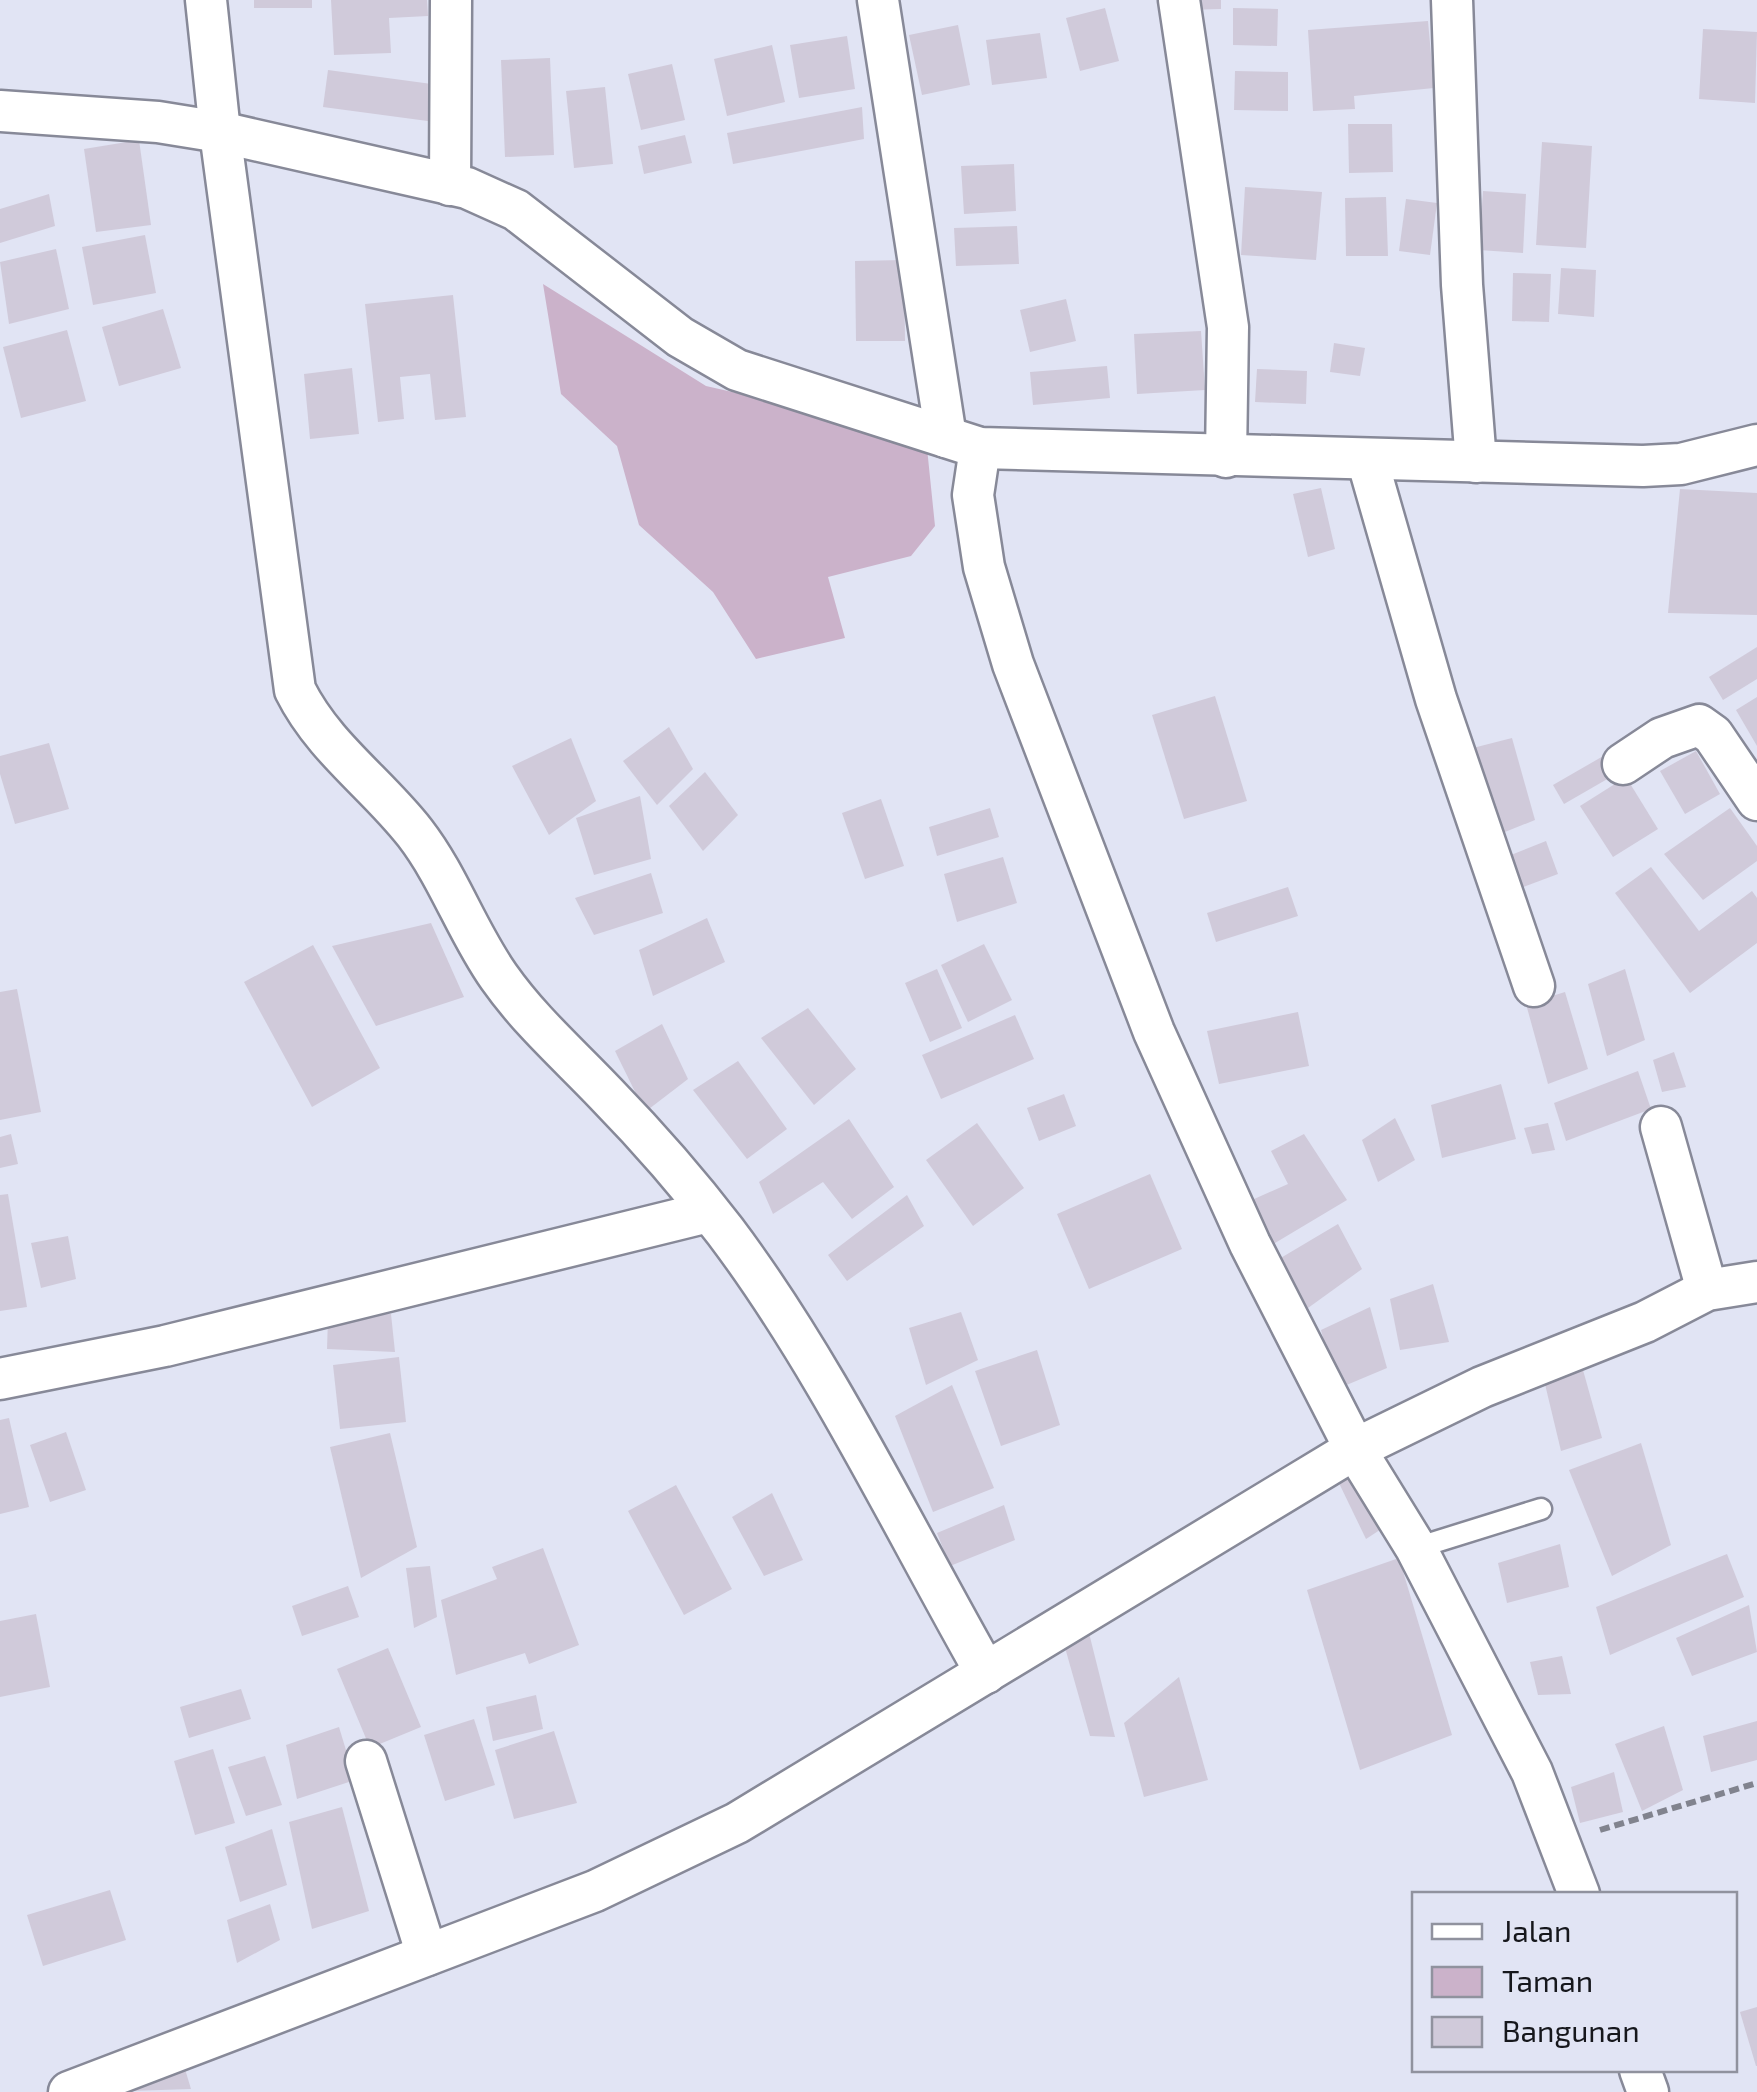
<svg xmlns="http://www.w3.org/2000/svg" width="1757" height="2092" font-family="'Exo 2',sans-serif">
<rect width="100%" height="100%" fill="#e1e4f4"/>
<path fill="#cbb2ca" d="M 543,284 L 706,386 L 865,422 L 927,448 L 935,526 L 911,556 L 828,577 L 845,638 L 756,659 L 713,592 L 639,525 L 617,446 L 561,394 Z"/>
<g fill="#d0cada">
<rect x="254" y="0" width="58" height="8"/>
<path d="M 331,0 L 427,0 L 428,16 L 389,18 L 391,53 L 334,55 Z"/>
<path d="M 1184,0 L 1221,0 L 1221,9 L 1184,10 Z"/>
<path d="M 1105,8 L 1119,61 L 1080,71 L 1066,18 Z"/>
<path d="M 1233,8 L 1278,9 L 1277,46 L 1233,45 Z"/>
<path d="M 1428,21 L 1434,88 L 1354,96 L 1355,109 L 1313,111 L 1308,30 Z"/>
<path d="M 958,25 L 970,85 L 922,95 L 909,35 Z"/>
<path d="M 1703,29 L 1757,32 L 1755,103 L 1699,99 Z"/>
<path d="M 1040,33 L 1047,78 L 992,85 L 986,40 Z"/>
<path d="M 847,36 L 855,89 L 799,98 L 790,45 Z"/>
<path d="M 772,45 L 785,102 L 727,116 L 714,59 Z"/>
<path d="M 550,58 L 554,155 L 505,157 L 501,60 Z"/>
<path d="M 672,64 L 685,120 L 641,130 L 628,74 Z"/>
<path d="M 328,70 L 439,85 L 435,122 L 323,107 Z"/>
<path d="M 1235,71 L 1288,72 L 1288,111 L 1234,110 Z"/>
<path d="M 605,87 L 613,164 L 574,168 L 566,91 Z"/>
<path d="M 862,107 L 864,139 L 733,164 L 727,133 Z"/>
<path d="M 1348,124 L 1392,124 L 1393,172 L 1349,173 Z"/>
<path d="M 685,135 L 692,163 L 644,174 L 638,146 Z"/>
<path d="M 139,140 L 151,225 L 96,232 L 84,149 Z"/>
<path d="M 1542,142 L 1592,146 L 1586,248 L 1536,245 Z"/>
<path d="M 1014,164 L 1016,211 L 964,214 L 961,166 Z"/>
<path d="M 1245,187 L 1322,192 L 1316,260 L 1241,255 Z"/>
<path d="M 1483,191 L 1526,194 L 1523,253 L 1479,250 Z"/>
<path d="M 49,194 L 55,226 L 0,243 L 0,209 Z"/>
<path d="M 1386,197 L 1388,256 L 1346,256 L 1345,198 Z"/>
<path d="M 1406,199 L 1437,203 L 1430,255 L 1399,251 Z"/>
<path d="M 1017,226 L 1019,264 L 956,266 L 954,228 Z"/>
<path d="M 145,235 L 156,293 L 93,305 L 82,247 Z"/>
<path d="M 56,249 L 69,309 L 9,324 L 0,262 Z"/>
<path d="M 904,260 L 905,341 L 856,341 L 855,261 Z"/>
<path d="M 1561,268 L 1596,270 L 1594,317 L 1558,314 Z"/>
<path d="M 1513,273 L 1551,274 L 1549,322 L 1512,321 Z"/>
<path d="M 453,295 L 466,417 L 435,420 L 430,374 L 400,377 L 404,419 L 378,422 L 365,304 Z"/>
<path d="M 1066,299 L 1076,341 L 1030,352 L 1020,310 Z"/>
<path d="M 163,309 L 181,368 L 119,386 L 102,327 Z"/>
<path d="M 67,330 L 86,401 L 21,418 L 3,347 Z"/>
<path d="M 1201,331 L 1205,390 L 1137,394 L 1134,334 Z"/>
<path d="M 1334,343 L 1365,348 L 1360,376 L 1330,372 Z"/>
<path d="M 1107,366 L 1110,398 L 1033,405 L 1030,372 Z"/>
<path d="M 352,368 L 359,434 L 310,439 L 304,374 Z"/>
<path d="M 1257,369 L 1307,371 L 1306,404 L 1255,402 Z"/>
<path d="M 1321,488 L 1335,549 L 1308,557 L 1293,494 Z"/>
<path d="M 1680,489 L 1757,493 L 1757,615 L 1668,613 Z"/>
<path d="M 1757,647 L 1757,679 L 1723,700 L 1709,677 Z"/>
<path d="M 1215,696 L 1247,801 L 1184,819 L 1152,715 Z"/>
<path d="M 1757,697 L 1757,746 L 1736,710 Z"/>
<path d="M 669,727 L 693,769 L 657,805 L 623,761 Z"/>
<path d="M 571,738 L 596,801 L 549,835 L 512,766 Z"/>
<path d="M 1512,738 L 1535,820 L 1495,836 L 1465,750 Z"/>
<path d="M 49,743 L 69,809 L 15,824 L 0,774 L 0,756 Z"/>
<path d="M 1696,751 L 1720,794 L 1685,814 L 1660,771 Z"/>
<path d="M 1605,755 L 1616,774 L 1564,804 L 1553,785 Z"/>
<path d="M 705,772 L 738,815 L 703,851 L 669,806 Z"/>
<path d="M 1626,777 L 1658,829 L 1613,857 L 1580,806 Z"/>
<path d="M 640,796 L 651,859 L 594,875 L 576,818 Z"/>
<path d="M 881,799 L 904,866 L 865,879 L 842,813 Z"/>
<path d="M 990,808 L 999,837 L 937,856 L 929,827 Z"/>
<path d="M 1730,808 L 1757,846 L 1757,861 L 1703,900 L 1664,854 Z"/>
<path d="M 1546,841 L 1558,874 L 1521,888 L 1511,855 Z"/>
<path d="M 1003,857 L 1017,903 L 957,922 L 944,874 Z"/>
<path d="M 1651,867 L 1699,931 L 1752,891 L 1757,898 L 1757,943 L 1690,993 L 1615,893 Z"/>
<path d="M 651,873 L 663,913 L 594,935 L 575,898 Z"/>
<path d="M 1288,887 L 1298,916 L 1216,942 L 1207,913 Z"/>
<path d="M 707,918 L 725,962 L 653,996 L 639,950 Z"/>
<path d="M 431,923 L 464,997 L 376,1026 L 332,946 Z"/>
<path d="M 984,944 L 1012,1000 L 968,1022 L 941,965 Z"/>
<path d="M 313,945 L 380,1068 L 312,1107 L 244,982 Z"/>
<path d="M 937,969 L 962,1028 L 930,1042 L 905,983 Z"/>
<path d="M 1625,969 L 1645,1040 L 1607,1056 L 1588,984 Z"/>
<path d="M 17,989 L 41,1112 L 0,1120 L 0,992 Z"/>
<path d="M 1565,992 L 1588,1069 L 1548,1084 L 1526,1004 Z"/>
<path d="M 808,1008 L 856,1069 L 814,1105 L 761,1038 Z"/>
<path d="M 1298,1012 L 1309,1066 L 1219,1084 L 1207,1031 Z"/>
<path d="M 1015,1015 L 1034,1059 L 941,1099 L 922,1055 Z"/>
<path d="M 662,1024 L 688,1079 L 645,1112 L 615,1051 Z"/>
<path d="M 1674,1052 L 1686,1087 L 1662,1092 L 1653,1060 Z"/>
<path d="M 738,1061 L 787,1129 L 747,1159 L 693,1090 Z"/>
<path d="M 1638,1071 L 1651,1109 L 1566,1141 L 1554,1103 Z"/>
<path d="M 1501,1084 L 1516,1139 L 1442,1158 L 1431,1105 Z"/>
<path d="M 1064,1094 L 1076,1126 L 1039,1141 L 1027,1108 Z"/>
<path d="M 1395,1118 L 1415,1160 L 1378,1182 L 1362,1140 Z"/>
<path d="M 849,1119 L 894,1187 L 852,1219 L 823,1182 L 773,1214 L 759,1182 Z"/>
<path d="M 977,1123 L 1024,1188 L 973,1226 L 926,1160 Z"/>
<path d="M 1548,1123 L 1555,1150 L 1532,1154 L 1524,1128 Z"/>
<path d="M 11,1134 L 18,1164 L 0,1168 L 0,1137 Z"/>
<path d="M 1304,1134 L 1347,1200 L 1265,1249 L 1243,1204 L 1288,1184 L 1271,1151 Z"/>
<path d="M 1150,1174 L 1182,1249 L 1089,1289 L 1057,1214 Z"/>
<path d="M 8,1194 L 27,1307 L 0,1311 L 0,1195 Z"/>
<path d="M 907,1195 L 924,1226 L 847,1281 L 828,1255 Z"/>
<path d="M 1338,1224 L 1362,1269 L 1308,1308 L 1279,1259 Z"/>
<path d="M 68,1236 L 76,1279 L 41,1288 L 31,1243 Z"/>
<path d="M 1433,1284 L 1449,1342 L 1400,1350 L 1390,1299 Z"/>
<path d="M 1370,1307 L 1387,1368 L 1337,1389 L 1321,1330 Z"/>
<path d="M 961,1312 L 978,1360 L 926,1385 L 909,1328 Z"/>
<path d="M 391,1314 L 395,1352 L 327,1349 L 328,1317 Z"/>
<path d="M 1037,1350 L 1060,1425 L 1001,1446 L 975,1371 Z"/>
<path d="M 399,1357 L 406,1422 L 340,1429 L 333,1365 Z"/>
<path d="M 1583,1370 L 1602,1438 L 1561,1451 L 1544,1380 Z"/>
<path d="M 952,1385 L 994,1488 L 933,1512 L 895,1416 Z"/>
<path d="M 9,1418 L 29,1507 L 0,1514 L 0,1420 Z"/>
<path d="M 66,1432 L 86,1490 L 50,1502 L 30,1445 Z"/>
<path d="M 390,1433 L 417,1547 L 361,1578 L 330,1447 Z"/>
<path d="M 1641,1443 L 1671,1545 L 1612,1576 L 1569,1470 Z"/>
<path d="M 1361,1459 L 1389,1524 L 1366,1539 L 1337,1479 Z"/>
<path d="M 676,1485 L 732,1589 L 684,1615 L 628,1511 Z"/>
<path d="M 772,1493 L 803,1560 L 764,1576 L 732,1517 Z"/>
<path d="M 1004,1505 L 1015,1540 L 950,1566 L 937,1533 Z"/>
<path d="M 1560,1544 L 1569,1587 L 1507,1603 L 1498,1563 Z"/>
<path d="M 543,1548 L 579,1645 L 529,1664 L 525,1653 L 456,1675 L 441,1600 L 497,1579 L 492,1567 Z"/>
<path d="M 1727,1554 L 1744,1597 L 1610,1655 L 1596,1607 Z"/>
<path d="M 1399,1558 L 1452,1735 L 1360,1770 L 1307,1590 Z"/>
<path d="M 430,1566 L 437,1617 L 414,1628 L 406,1568 Z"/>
<path d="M 348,1586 L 359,1617 L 302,1636 L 292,1606 Z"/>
<path d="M 1749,1605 L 1757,1652 L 1692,1676 L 1676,1638 Z"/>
<path d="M 36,1614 L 50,1687 L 0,1697 L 0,1621 Z"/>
<path d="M 1088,1629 L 1115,1737 L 1090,1736 L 1064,1644 Z"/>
<path d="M 388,1648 L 421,1727 L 370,1748 L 337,1669 Z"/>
<path d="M 1562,1656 L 1571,1694 L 1538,1695 L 1530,1662 Z"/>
<path d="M 1179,1677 L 1208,1780 L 1144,1797 L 1124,1723 Z"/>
<path d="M 241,1689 L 251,1719 L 189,1738 L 180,1707 Z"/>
<path d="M 536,1695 L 543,1729 L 493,1741 L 486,1707 Z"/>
<path d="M 474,1719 L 495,1785 L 445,1801 L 424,1735 Z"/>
<path d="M 1757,1721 L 1757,1760 L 1711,1772 L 1703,1736 Z"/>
<path d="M 1664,1726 L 1683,1790 L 1642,1811 L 1615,1744 Z"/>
<path d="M 339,1727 L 355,1780 L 297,1799 L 286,1745 Z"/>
<path d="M 554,1731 L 577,1803 L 514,1819 L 495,1750 Z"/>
<path d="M 213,1749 L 235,1823 L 195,1835 L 174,1761 Z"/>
<path d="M 265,1756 L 282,1805 L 246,1816 L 228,1767 Z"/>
<path d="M 1614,1772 L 1623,1812 L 1580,1823 L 1571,1787 Z"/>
<path d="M 342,1807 L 369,1911 L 312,1929 L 289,1822 Z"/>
<path d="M 272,1829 L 287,1885 L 240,1902 L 225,1847 Z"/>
<path d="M 110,1890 L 126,1940 L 43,1966 L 27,1915 Z"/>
<path d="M 270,1904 L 280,1940 L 237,1963 L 227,1920 Z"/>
<path d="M 1757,2007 L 1757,2066 L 1756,2066 L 1740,2012 Z"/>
<path d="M 182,2059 L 191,2089 L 99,2092 Z"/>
</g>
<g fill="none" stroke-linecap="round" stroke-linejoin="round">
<defs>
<path id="lane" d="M 1416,1548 L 1541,1509"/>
<g id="street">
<path d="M 206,0 L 220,132 L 295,690 C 324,748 376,783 415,833 C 449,877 467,932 499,977 C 530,1021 569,1055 606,1094 C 647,1136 689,1184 725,1231 C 824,1362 904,1529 986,1673"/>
<path d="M 878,0 L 946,437"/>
<path d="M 1179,0 L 1228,327 L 1226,457"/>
<path d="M 1452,0 L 1462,285 L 1476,462"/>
<path d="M 0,111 L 158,122 L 220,132 L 467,188 L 516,210 L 680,337 L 737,370 L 980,448 L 1643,466 L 1681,464 L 1757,445"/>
<path d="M 450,185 L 451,0"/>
<path d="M 980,448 L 973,495 L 984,567 L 1013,664 L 1154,1032 L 1250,1244 L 1355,1449 L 1416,1548 L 1532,1772 L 1579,1894"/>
<path d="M 1367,459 L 1436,699 L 1534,986"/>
<path d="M 1623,764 L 1662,738 L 1699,725 L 1713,735 L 1757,800"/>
<path d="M 1661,1127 L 1707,1290"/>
<path d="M 0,1379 L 165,1346 L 708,1212"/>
<path d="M 366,1761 L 427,1955"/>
<path d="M 1640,2070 L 1648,2092"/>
<path d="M 69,2092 L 595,1891 L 737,1823 L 1355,1449 L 1482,1387 L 1645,1322 L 1707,1290 L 1757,1282"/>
</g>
</defs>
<use href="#lane" stroke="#878998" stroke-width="25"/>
<use href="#street" stroke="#878998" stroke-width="45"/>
<path stroke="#81838e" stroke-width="6" stroke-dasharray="10 5" stroke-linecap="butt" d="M 1600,1830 L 1757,1783"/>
<use href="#lane" stroke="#fff" stroke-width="20"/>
<use href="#street" stroke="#fff" stroke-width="40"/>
</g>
<rect x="1412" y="1892" width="325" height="180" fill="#e1e4f4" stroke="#90929e" stroke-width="2.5"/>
<rect x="1432" y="1924" width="50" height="15" fill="#ffffff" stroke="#90929e" stroke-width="2.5"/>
<text x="1502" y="1942" font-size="30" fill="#16171c">Jalan</text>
<rect x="1432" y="1967" width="50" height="30" fill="#cbb2ca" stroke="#90929e" stroke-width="2.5"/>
<text x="1502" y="1992" font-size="30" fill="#16171c">Taman</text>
<rect x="1432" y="2017" width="50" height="30" fill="#d0cada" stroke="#90929e" stroke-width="2.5"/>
<text x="1502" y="2042" font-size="30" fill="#16171c">Bangunan</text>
</svg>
